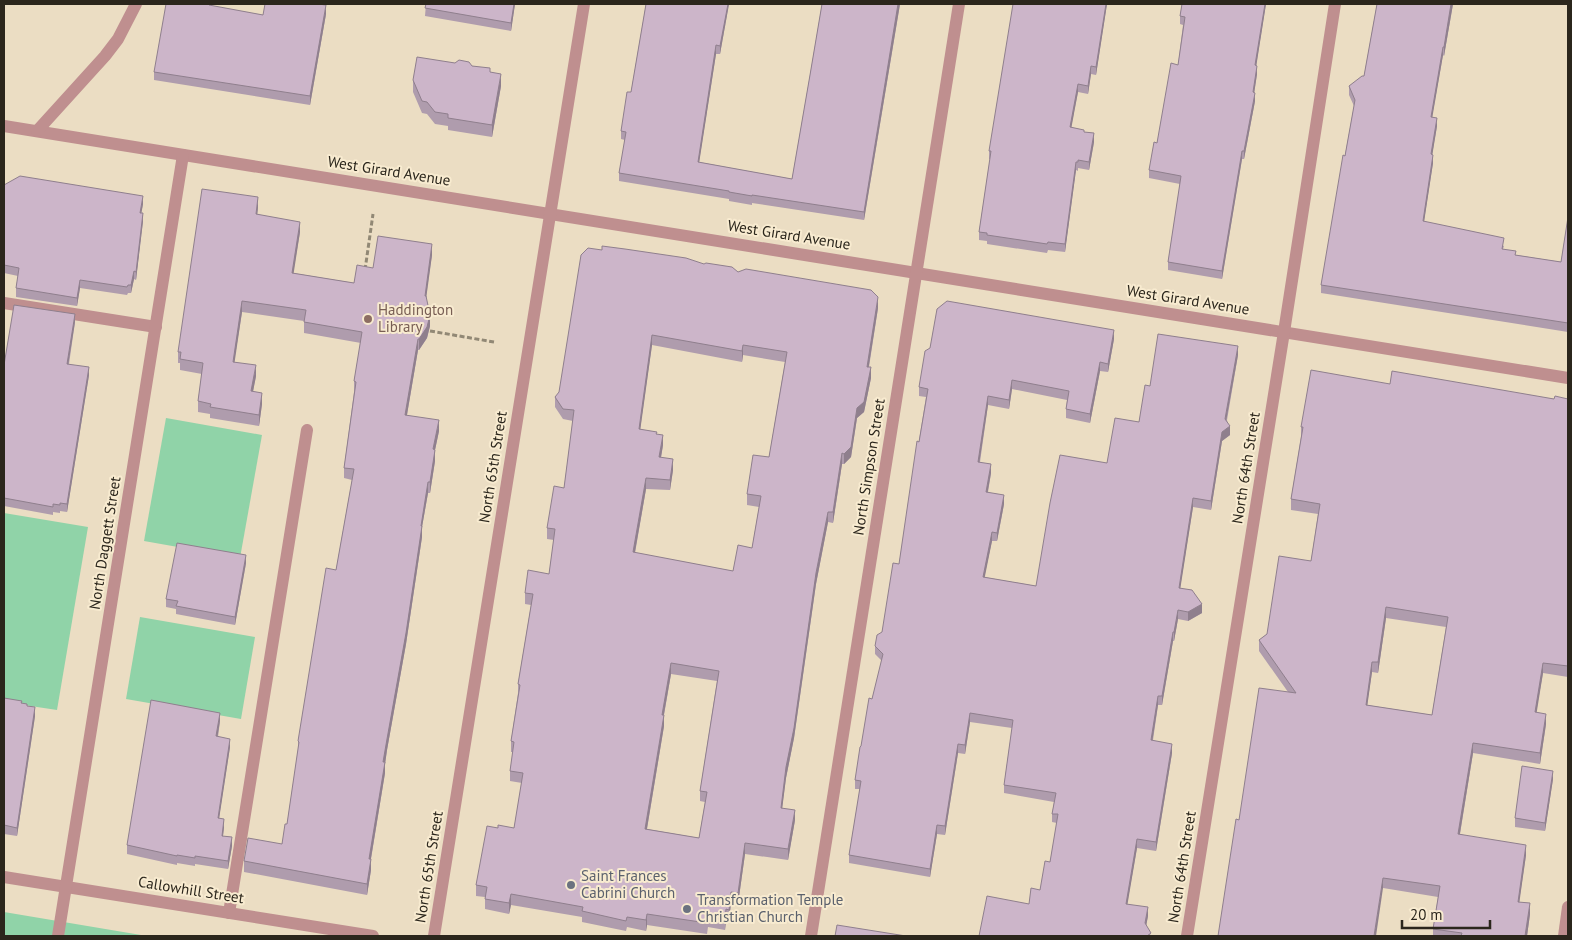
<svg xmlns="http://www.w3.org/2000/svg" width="1572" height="940" font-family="'PT Sans',sans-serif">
<rect width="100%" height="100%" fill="#ebddc3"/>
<g fill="#90d3a8">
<path d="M 166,418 L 262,435 L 240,558 L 144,541 Z"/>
<path d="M 4,513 L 88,527 L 57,710 L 4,702 Z"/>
<path d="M 140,617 L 255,637 L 241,719 L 126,699 Z"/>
<path d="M 4,912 L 147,936 L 4,936 Z"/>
</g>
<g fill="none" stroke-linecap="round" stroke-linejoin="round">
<g stroke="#918875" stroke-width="3" stroke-dasharray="5 2.5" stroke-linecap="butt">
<path d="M 365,270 L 373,214"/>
<path d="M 430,331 L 494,342"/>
</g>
<g stroke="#bf8f8f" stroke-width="12">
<path d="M 4,303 L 156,327"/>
<path d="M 229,913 L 307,430"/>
</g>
<g stroke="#bf8f8f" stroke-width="12">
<path d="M 4,126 L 1568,378"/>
<path d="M 37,131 L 105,56 L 118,39 L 136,4"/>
<path d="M 4,877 L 373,936"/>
<path d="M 58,936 L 183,155"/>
<path d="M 434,936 L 584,4"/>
<path d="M 811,936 L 959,4"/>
<path d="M 1187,936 L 1284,332 L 1335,4"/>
<path d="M 1564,936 L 1568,907"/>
</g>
</g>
<g fill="#af9cad" fill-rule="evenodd">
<path d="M 211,4 L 210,6 L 263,15 L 326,14 L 310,105 L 154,80 L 154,72 Z"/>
<path d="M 426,4 L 515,4 L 511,31 L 425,16 Z"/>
<path d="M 646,4 L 729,4 L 720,54 L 716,54 L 699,162 L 792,179 L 810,75 L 822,4 L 900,4 L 864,220 L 752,203 L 752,205 L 729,201 L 729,199 L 619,181 L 619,173 L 625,140 L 621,139 L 621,131 L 631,92 Z"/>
<path d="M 1107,4 L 1096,75 L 1091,74 L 1088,94 L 1078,92 L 1071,127 L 1084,132 L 1094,142 L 1089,170 L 1078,168 L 1078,171 L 1076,170 L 1065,252 L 1048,250 L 1047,253 L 987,244 L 987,241 L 979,240 L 979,232 L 990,159 L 989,159 L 989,151 Z"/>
<path d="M 1182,4 L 1266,4 L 1256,66 L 1257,74 L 1254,93 L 1255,101 L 1244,159 L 1242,159 L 1222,279 L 1168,270 L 1168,262 L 1180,184 L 1149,178 L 1149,170 L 1157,143 L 1178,65 L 1183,25 L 1180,24 L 1180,16 Z"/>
<path d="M 1377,4 L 1453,4 L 1444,56 L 1443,55 L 1432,117 L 1437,126 L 1432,155 L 1433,163 L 1424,221 L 1504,246 L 1503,249 L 1516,255 L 1561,262 L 1568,217 L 1568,332 L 1321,293 L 1321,285 L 1354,106 L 1349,95 L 1349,86 L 1364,76 Z"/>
<path d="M 472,66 L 490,72 L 501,86 L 492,137 L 448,130 L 448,126 L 435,124 L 427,114 L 422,113 L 413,92 L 413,80 Z"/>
<path d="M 4,185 L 143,204 L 141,213 L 143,221 L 136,280 L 134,279 L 131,293 L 128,293 L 127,295 L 80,288 L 77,306 L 16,297 L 16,288 L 18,276 L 4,273 Z"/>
<path d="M 258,208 L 257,214 L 300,232 L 293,273 L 354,283 L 373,268 L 432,255 L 426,296 L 430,326 L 427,338 L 419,350 L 418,350 L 407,415 L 439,431 L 435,450 L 435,461 L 430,493 L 428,493 L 422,527 L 422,537 L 406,644 L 387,750 L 385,764 L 385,773 L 371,859 L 371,870 L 367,895 L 244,872 L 244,861 L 282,844 L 287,824 L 298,751 L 298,741 L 336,570 L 352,480 L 344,478 L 344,468 L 354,392 L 354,381 L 361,343 L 304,333 L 304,321 L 242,312 L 234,362 L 256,376 L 253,391 L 262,404 L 259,426 L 210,418 L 210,414 L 198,412 L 198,401 L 202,374 L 180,370 L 180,363 L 178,363 L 178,352 Z"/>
<path d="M 704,264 L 738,272 L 878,308 L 869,367 L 871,378 L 864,412 L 857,418 L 851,457 L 844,464 L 842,464 L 833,523 L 828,522 L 816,584 L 794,738 L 786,778 L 782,808 L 795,820 L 788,860 L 745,854 L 738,904 L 731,903 L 729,920 L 726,920 L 725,930 L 708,927 L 707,934 L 647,925 L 646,931 L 627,927 L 626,931 L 582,922 L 582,917 L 511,905 L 509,914 L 485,909 L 485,897 L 476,896 L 476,885 L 498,828 L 514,828 L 522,783 L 510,781 L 510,771 L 513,752 L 511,752 L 511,741 L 518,693 L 518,684 L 531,605 L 525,604 L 525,593 L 549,574 L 554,540 L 547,539 L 547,528 L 564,488 L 573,421 L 563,419 L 555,407 L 555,397 ZM 652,345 L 742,362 L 743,355 L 785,362 L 769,457 L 747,494 L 747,505 L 759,507 L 752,548 L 733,571 L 635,553 L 646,489 L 670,490 L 673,470 L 661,458 L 663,445 L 657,434 L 640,429 ZM 671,674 L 717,681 L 700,791 L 700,801 L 705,802 L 699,838 L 647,829 L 664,726 L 664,715 Z"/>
<path d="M 75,322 L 69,364 L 89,375 L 67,512 L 60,511 L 60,513 L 53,512 L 53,515 L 4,506 L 4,365 Z"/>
<path d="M 1114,339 L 1108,372 L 1100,371 L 1090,423 L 1066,418 L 1066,409 L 1067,400 L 1012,389 L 1009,409 L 988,405 L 980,462 L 991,473 L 988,492 L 1004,504 L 997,541 L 992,541 L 984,577 L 1036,586 L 1107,463 L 1139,422 L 1150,386 L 1238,355 L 1227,420 L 1230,435 L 1222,441 L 1211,510 L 1193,507 L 1180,588 L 1202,613 L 1188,621 L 1178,619 L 1174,641 L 1173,641 L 1162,705 L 1158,705 L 1153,740 L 1172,753 L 1156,851 L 1137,848 L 1127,904 L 1148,916 L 1146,925 L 1151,936 L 1029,904 L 1040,890 L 1050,862 L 1057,823 L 1052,822 L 1052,814 L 1054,802 L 1004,793 L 1004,785 L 1012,728 L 970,722 L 965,754 L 958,753 L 945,835 L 937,834 L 930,877 L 849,863 L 849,855 L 860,789 L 855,789 L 855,780 L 872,699 L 882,661 L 875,654 L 875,646 L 882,632 L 899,564 L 926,397 L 919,396 L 919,387 Z"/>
<path d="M 1390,384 L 1554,399 L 1568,399 L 1568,677 L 1543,673 L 1536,712 L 1546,724 L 1540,764 L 1473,753 L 1460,834 L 1526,855 L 1519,902 L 1530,914 L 1527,936 L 1433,936 L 1433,929 L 1438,897 L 1383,888 L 1239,820 L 1288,692 L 1259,651 L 1259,640 L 1267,634 L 1311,561 L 1318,514 L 1291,510 L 1291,499 L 1301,437 L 1301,427 ZM 1386,618 L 1446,627 L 1432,715 L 1367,705 L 1372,672 L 1378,673 Z"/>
<path d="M 246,563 L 235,625 L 176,614 L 176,609 L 166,607 L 166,599 Z"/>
<path d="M 4,698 L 22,703 L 27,706 L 35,716 L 17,836 L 4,834 Z"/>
<path d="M 220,721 L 218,737 L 230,747 L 219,818 L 224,827 L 223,836 L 232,846 L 228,869 L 195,864 L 195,866 L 177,863 L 177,865 L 127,854 L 127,845 Z"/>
<path d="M 1553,779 L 1545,831 L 1515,827 L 1515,818 Z"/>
</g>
<g fill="#8f7f8d">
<path d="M 514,4 L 515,4 L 511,31 L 511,23 Z"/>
<path d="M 728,4 L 729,4 L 720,54 L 720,46 Z"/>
<path d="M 898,4 L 900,4 L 864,220 L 864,212 Z"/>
<path d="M 1106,4 L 1107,4 L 1096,75 L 1096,67 Z"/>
<path d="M 1265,4 L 1266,4 L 1255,74 L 1255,65 Z"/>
<path d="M 1451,4 L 1453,4 L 1444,56 L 1444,47 Z"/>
<path d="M 326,5 L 326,14 L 310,105 L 310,96 Z"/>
<path d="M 716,45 L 716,54 L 698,170 L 698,162 Z"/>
<path d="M 1443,47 L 1443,55 L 1431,125 L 1431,117 Z"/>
<path d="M 1091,66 L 1091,74 L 1088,94 L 1088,86 Z"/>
<path d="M 1257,66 L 1257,74 L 1253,101 L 1253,92 Z"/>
<path d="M 501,74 L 501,86 L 492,137 L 492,125 Z"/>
<path d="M 1078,84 L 1078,92 L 1070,135 L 1070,127 Z"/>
<path d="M 1255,93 L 1255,101 L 1244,159 L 1244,151 Z"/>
<path d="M 1437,118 L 1437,126 L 1431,163 L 1431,154 Z"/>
<path d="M 1094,133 L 1094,142 L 1089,170 L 1089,162 Z"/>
<path d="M 1242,151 L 1242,159 L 1222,279 L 1222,271 Z"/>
<path d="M 1433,155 L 1433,163 L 1423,229 L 1423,221 Z"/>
<path d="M 1076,162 L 1076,170 L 1065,252 L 1065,244 Z"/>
<path d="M 143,196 L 143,204 L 140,221 L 140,213 Z"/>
<path d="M 258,197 L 258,208 L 256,225 L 256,214 Z"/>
<path d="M 143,213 L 143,221 L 136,280 L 136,272 Z"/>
<path d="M 300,222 L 300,232 L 292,284 L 292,273 Z"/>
<path d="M 432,244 L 432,255 L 425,307 L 425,296 Z"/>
<path d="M 134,271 L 134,279 L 131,293 L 131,285 Z"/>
<path d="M 80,280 L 80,288 L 77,306 L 77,298 Z"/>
<path d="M 878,297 L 878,308 L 867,377 L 867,367 Z"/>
<path d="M 242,301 L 242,312 L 233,373 L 233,362 Z"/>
<path d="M 75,314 L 75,322 L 67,372 L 67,364 Z"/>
<path d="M 430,315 L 430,326 L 427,338 L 419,350 L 419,339 Z"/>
<path d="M 1114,330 L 1114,339 L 1108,372 L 1108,364 Z"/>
<path d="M 652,335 L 652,345 L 639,439 L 639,429 Z"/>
<path d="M 418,339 L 418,350 L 405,426 L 405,415 Z"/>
<path d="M 743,345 L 743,355 L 742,362 L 742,351 Z"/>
<path d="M 1238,346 L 1238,355 L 1225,427 L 1225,419 Z"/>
<path d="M 1100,362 L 1100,371 L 1090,423 L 1090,414 Z"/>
<path d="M 256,365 L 256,376 L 251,402 L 251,391 Z"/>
<path d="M 89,367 L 89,375 L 67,512 L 67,504 Z"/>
<path d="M 871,367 L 871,378 L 864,412 L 857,418 L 851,457 L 844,464 L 844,454 L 857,408 Z"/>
<path d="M 1012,380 L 1012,389 L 1009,409 L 1009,400 Z"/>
<path d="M 262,393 L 262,404 L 259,426 L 259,415 Z"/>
<path d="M 988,396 L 988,405 L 978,471 L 978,462 Z"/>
<path d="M 439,420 L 439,431 L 435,450 L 435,461 L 430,493 L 430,482 L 433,449 Z"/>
<path d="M 1230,426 L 1230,435 L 1222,441 L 1211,510 L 1211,501 L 1222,432 Z"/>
<path d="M 663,435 L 663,445 L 659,468 L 659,457 Z"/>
<path d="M 842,453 L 842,464 L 833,523 L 833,512 Z"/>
<path d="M 673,459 L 673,470 L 670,490 L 670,480 Z"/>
<path d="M 991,464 L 991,473 L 986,501 L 986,492 Z"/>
<path d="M 646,478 L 646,489 L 633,563 L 633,552 Z"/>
<path d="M 428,482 L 428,493 L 422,527 L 422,537 L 406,644 L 387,750 L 385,764 L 385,773 L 369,870 L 369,859 L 383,762 Z"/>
<path d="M 1004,495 L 1004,504 L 997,541 L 997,533 Z"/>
<path d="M 1193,498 L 1193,507 L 1179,597 L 1179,588 Z"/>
<path d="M 828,512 L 828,522 L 816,584 L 794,738 L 786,778 L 781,818 L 781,808 L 786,767 L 816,573 Z"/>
<path d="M 992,532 L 992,541 L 983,586 L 983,577 Z"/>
<path d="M 246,555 L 246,563 L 235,625 L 235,617 Z"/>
<path d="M 1202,604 L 1202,613 L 1188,621 L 1188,612 Z"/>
<path d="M 1386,607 L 1386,618 L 1378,673 L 1378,662 Z"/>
<path d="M 1178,610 L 1178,619 L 1174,641 L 1174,632 Z"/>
<path d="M 1173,632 L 1173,641 L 1162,705 L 1162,696 Z"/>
<path d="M 1372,662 L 1372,672 L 1366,715 L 1366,705 Z"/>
<path d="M 671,663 L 671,674 L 662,725 L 662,715 Z"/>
<path d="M 1543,663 L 1543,673 L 1535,723 L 1535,712 Z"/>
<path d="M 1158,696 L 1158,705 L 1151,749 L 1151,740 Z"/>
<path d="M 35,707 L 35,716 L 17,836 L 17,828 Z"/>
<path d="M 220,713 L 220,721 L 216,745 L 216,736 Z"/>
<path d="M 970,713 L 970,722 L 965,754 L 965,745 Z"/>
<path d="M 1546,714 L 1546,724 L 1540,764 L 1540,753 Z"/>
<path d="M 664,715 L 664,726 L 645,840 L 645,829 Z"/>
<path d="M 230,739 L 230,747 L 218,826 L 218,818 Z"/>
<path d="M 1473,743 L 1473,753 L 1458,845 L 1458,834 Z"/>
<path d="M 958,744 L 958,753 L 945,835 L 945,826 Z"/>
<path d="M 1172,744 L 1172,753 L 1156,851 L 1156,842 Z"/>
<path d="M 1553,771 L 1553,779 L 1545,831 L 1545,823 Z"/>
<path d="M 795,810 L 795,820 L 788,860 L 788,849 Z"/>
<path d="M 224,819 L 224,827 L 222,844 L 222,836 Z"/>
<path d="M 937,825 L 937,834 L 930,877 L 930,869 Z"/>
<path d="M 232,837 L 232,846 L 228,869 L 228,861 Z"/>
<path d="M 1137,839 L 1137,848 L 1126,913 L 1126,904 Z"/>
<path d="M 745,843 L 745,854 L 738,904 L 738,893 Z"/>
<path d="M 1526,845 L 1526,855 L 1518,912 L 1518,902 Z"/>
<path d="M 371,859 L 371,870 L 367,895 L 367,884 Z"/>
<path d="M 1383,878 L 1383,888 L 1376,936 L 1374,936 Z"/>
<path d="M 731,892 L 731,903 L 729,920 L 729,910 Z"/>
<path d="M 511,894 L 511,905 L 509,914 L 509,903 Z"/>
<path d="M 1530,903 L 1530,914 L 1527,936 L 1525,936 Z"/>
<path d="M 1148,907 L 1148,916 L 1145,932 L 1145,923 Z"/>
<path d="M 726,909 L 726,920 L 725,930 L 725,919 Z"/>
<path d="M 647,914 L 647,925 L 646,931 L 646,920 Z"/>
</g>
<g fill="#ccb5c9" stroke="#8f7f8d" fill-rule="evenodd">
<path d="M 166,4 L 209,4 L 209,5 L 263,15 L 265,4 L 318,4 L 326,5 L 310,96 L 154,72 Z"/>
<path d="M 426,4 L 514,4 L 511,23 L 425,8 Z"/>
<path d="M 646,4 L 728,4 L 720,46 L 716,45 L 698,162 L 792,179 L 810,75 L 822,4 L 898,4 L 864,212 L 752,195 L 752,196 L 729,192 L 729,191 L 619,173 L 626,132 L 621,131 L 627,92 L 631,92 Z"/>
<path d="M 1013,4 L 1106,4 L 1096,67 L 1091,66 L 1088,86 L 1078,84 L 1070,127 L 1084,130 L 1084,132 L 1094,133 L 1089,162 L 1078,160 L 1078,162 L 1076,162 L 1065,244 L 1048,242 L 1047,244 L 987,235 L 987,233 L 979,232 L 991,151 L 989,151 Z"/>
<path d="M 1182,4 L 1265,4 L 1255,65 L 1257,66 L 1253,92 L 1255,93 L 1244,151 L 1242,151 L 1222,271 L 1168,262 L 1181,176 L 1149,170 L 1154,142 L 1157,143 L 1171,63 L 1178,65 L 1185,17 L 1180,16 Z"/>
<path d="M 1377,4 L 1451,4 L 1444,47 L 1443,47 L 1431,117 L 1437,118 L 1431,154 L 1433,155 L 1423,221 L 1504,238 L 1502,249 L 1516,251 L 1515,255 L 1561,262 L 1568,217 L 1568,323 L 1321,285 L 1343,155 L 1345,156 L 1355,100 L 1349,86 L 1362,76 L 1364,76 Z"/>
<path d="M 417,57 L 455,63 L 459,60 L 469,62 L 472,66 L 490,68 L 490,72 L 501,74 L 492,125 L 448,118 L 448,114 L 435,112 L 427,102 L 422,101 L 413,80 Z"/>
<path d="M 20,176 L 143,196 L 140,213 L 143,213 L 136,272 L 134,271 L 131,285 L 128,285 L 127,287 L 80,280 L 77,298 L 16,288 L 19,268 L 4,265 L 4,185 Z"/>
<path d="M 202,189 L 258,197 L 256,214 L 300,222 L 292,273 L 354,283 L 357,265 L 373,268 L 378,236 L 432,244 L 425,296 L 426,296 L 430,315 L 427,327 L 419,339 L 418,339 L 405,415 L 439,420 L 433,449 L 435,450 L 430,482 L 428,482 L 421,526 L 422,526 L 406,633 L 387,739 L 383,762 L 385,762 L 369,859 L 371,859 L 367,884 L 244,861 L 248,838 L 282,844 L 285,824 L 287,824 L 299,742 L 298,741 L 326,568 L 336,570 L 354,469 L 344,468 L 356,382 L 354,381 L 362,332 L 304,322 L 306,310 L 242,301 L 233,362 L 256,365 L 251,391 L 262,393 L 259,415 L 210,407 L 211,404 L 198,401 L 203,363 L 180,359 L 181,352 L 178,352 Z"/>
<path d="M 602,246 L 625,249 L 686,258 L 704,264 L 706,263 L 732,267 L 738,272 L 746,269 L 871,290 L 878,297 L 867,367 L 871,367 L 864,402 L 857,408 L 851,447 L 844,454 L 842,453 L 833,512 L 828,512 L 816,573 L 794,728 L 786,767 L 781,808 L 795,810 L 788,849 L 745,843 L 738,893 L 731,892 L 729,910 L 726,909 L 725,919 L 708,917 L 707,923 L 647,914 L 646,920 L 627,917 L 626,921 L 582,911 L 583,907 L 511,894 L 509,903 L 485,899 L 487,887 L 476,885 L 487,826 L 498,828 L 498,825 L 514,828 L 523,773 L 510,771 L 514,742 L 511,741 L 520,685 L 518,684 L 533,594 L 525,593 L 528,570 L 549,574 L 555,529 L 547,528 L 554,486 L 564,488 L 574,410 L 563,409 L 555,397 L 559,392 L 581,255 L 588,248 L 602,250 ZM 652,335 L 742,351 L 743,345 L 787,352 L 769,457 L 753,455 L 747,494 L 761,496 L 752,548 L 738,545 L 733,571 L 633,552 L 646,478 L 670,480 L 673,459 L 659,457 L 663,435 L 656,434 L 657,432 L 639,429 ZM 671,663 L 719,671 L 700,791 L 707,792 L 699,838 L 645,829 L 664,715 L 662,715 Z"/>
<path d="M 947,301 L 1114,330 L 1108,364 L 1100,362 L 1090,414 L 1066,409 L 1069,391 L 1012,380 L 1009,400 L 988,396 L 978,462 L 991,464 L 986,492 L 1004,495 L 997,533 L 992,532 L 983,577 L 1036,586 L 1050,503 L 1060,455 L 1107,463 L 1115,418 L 1139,422 L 1145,385 L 1150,386 L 1158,334 L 1238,346 L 1225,419 L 1230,426 L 1222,432 L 1211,501 L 1193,498 L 1179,588 L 1192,590 L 1202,604 L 1188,612 L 1178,610 L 1174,632 L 1173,632 L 1162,696 L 1158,696 L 1151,740 L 1172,744 L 1156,842 L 1137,839 L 1126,904 L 1148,907 L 1145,923 L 1151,933 L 1147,936 L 979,936 L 987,896 L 1029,904 L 1031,888 L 1040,890 L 1045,861 L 1050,862 L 1058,814 L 1052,814 L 1056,793 L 1004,785 L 1013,720 L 970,713 L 965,745 L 958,744 L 945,826 L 937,825 L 930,869 L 849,855 L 861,781 L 855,780 L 860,747 L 861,746 L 869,698 L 872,699 L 883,654 L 875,646 L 877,635 L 882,632 L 893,563 L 899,564 L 917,441 L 919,442 L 928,389 L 919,387 L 925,351 L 930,348 L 937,309 Z"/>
<path d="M 14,305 L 75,314 L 67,364 L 89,367 L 67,504 L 60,503 L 60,505 L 53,504 L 53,507 L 4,498 L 4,365 Z"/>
<path d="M 1311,370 L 1390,384 L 1392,371 L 1554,399 L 1555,396 L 1568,399 L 1568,666 L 1543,663 L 1535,712 L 1546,714 L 1540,753 L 1473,743 L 1458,834 L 1526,845 L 1518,902 L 1530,903 L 1525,936 L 1461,936 L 1462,933 L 1433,929 L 1440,886 L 1383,878 L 1374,936 L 1218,936 L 1236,819 L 1239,820 L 1259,688 L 1296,693 L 1259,640 L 1267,634 L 1279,556 L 1311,561 L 1320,504 L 1291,499 L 1303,427 L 1301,427 ZM 1386,607 L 1448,617 L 1432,715 L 1366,705 L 1372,662 L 1378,662 Z"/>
<path d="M 177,543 L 246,555 L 235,617 L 176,606 L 178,601 L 166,599 Z"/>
<path d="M 4,698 L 22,701 L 21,703 L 27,704 L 27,706 L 35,707 L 17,828 L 4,825 Z"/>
<path d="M 151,700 L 220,713 L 216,736 L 230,739 L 218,818 L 224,819 L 222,836 L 232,837 L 228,861 L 195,856 L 195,858 L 177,855 L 177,856 L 127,845 Z"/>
<path d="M 1522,766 L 1553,771 L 1545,823 L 1515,818 Z"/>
<path d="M 837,925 L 906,936 L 835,936 Z"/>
</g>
<circle fill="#8d6e63" stroke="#f8ebd0" stroke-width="2" cx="368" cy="319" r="5"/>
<g fill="#6b7280" stroke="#f8ebd0" stroke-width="2">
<circle cx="571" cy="885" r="5"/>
<circle cx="687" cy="909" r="5"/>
</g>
<g text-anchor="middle" stroke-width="4" stroke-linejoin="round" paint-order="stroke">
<g font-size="15" fill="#2b261c" stroke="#f8ebd0">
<text transform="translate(389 171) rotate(9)" y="5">West Girard Avenue</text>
<text transform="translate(789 235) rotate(9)" y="5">West Girard Avenue</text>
<text transform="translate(1188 300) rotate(9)" y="5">West Girard Avenue</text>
<text transform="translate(493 467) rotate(-81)" y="5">North 65th Street</text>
<text transform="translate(869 467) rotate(-81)" y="5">North Simpson Street</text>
<text transform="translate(1246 468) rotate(-81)" y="5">North 64th Street</text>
<text transform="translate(105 543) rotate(-81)" y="5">North Daggett Street</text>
<text transform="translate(429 867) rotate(-81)" y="5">North 65th Street</text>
<text transform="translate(1182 867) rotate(-81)" y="5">North 64th Street</text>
<text transform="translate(191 890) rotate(9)" y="5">Callowhill Street</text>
</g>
<g font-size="15" fill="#785e54" stroke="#f8ebd0" text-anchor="start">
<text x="378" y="315">Haddington<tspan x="378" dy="17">Library</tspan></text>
</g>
<g font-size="15" fill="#5b616d" stroke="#f8ebd0" text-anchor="start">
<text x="581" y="881">Saint Frances<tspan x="581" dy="17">Cabrini Church</tspan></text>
<text x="697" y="905">Transformation Temple<tspan x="697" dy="17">Christian Church</tspan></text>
</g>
</g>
<rect width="1572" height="940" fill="none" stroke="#2b261c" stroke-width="10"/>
<path d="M1402 920v8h88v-8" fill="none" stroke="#2b261c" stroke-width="2.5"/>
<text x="1410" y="920" font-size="15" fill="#2b261c" stroke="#f8ebd0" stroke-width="4" paint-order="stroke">20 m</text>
</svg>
